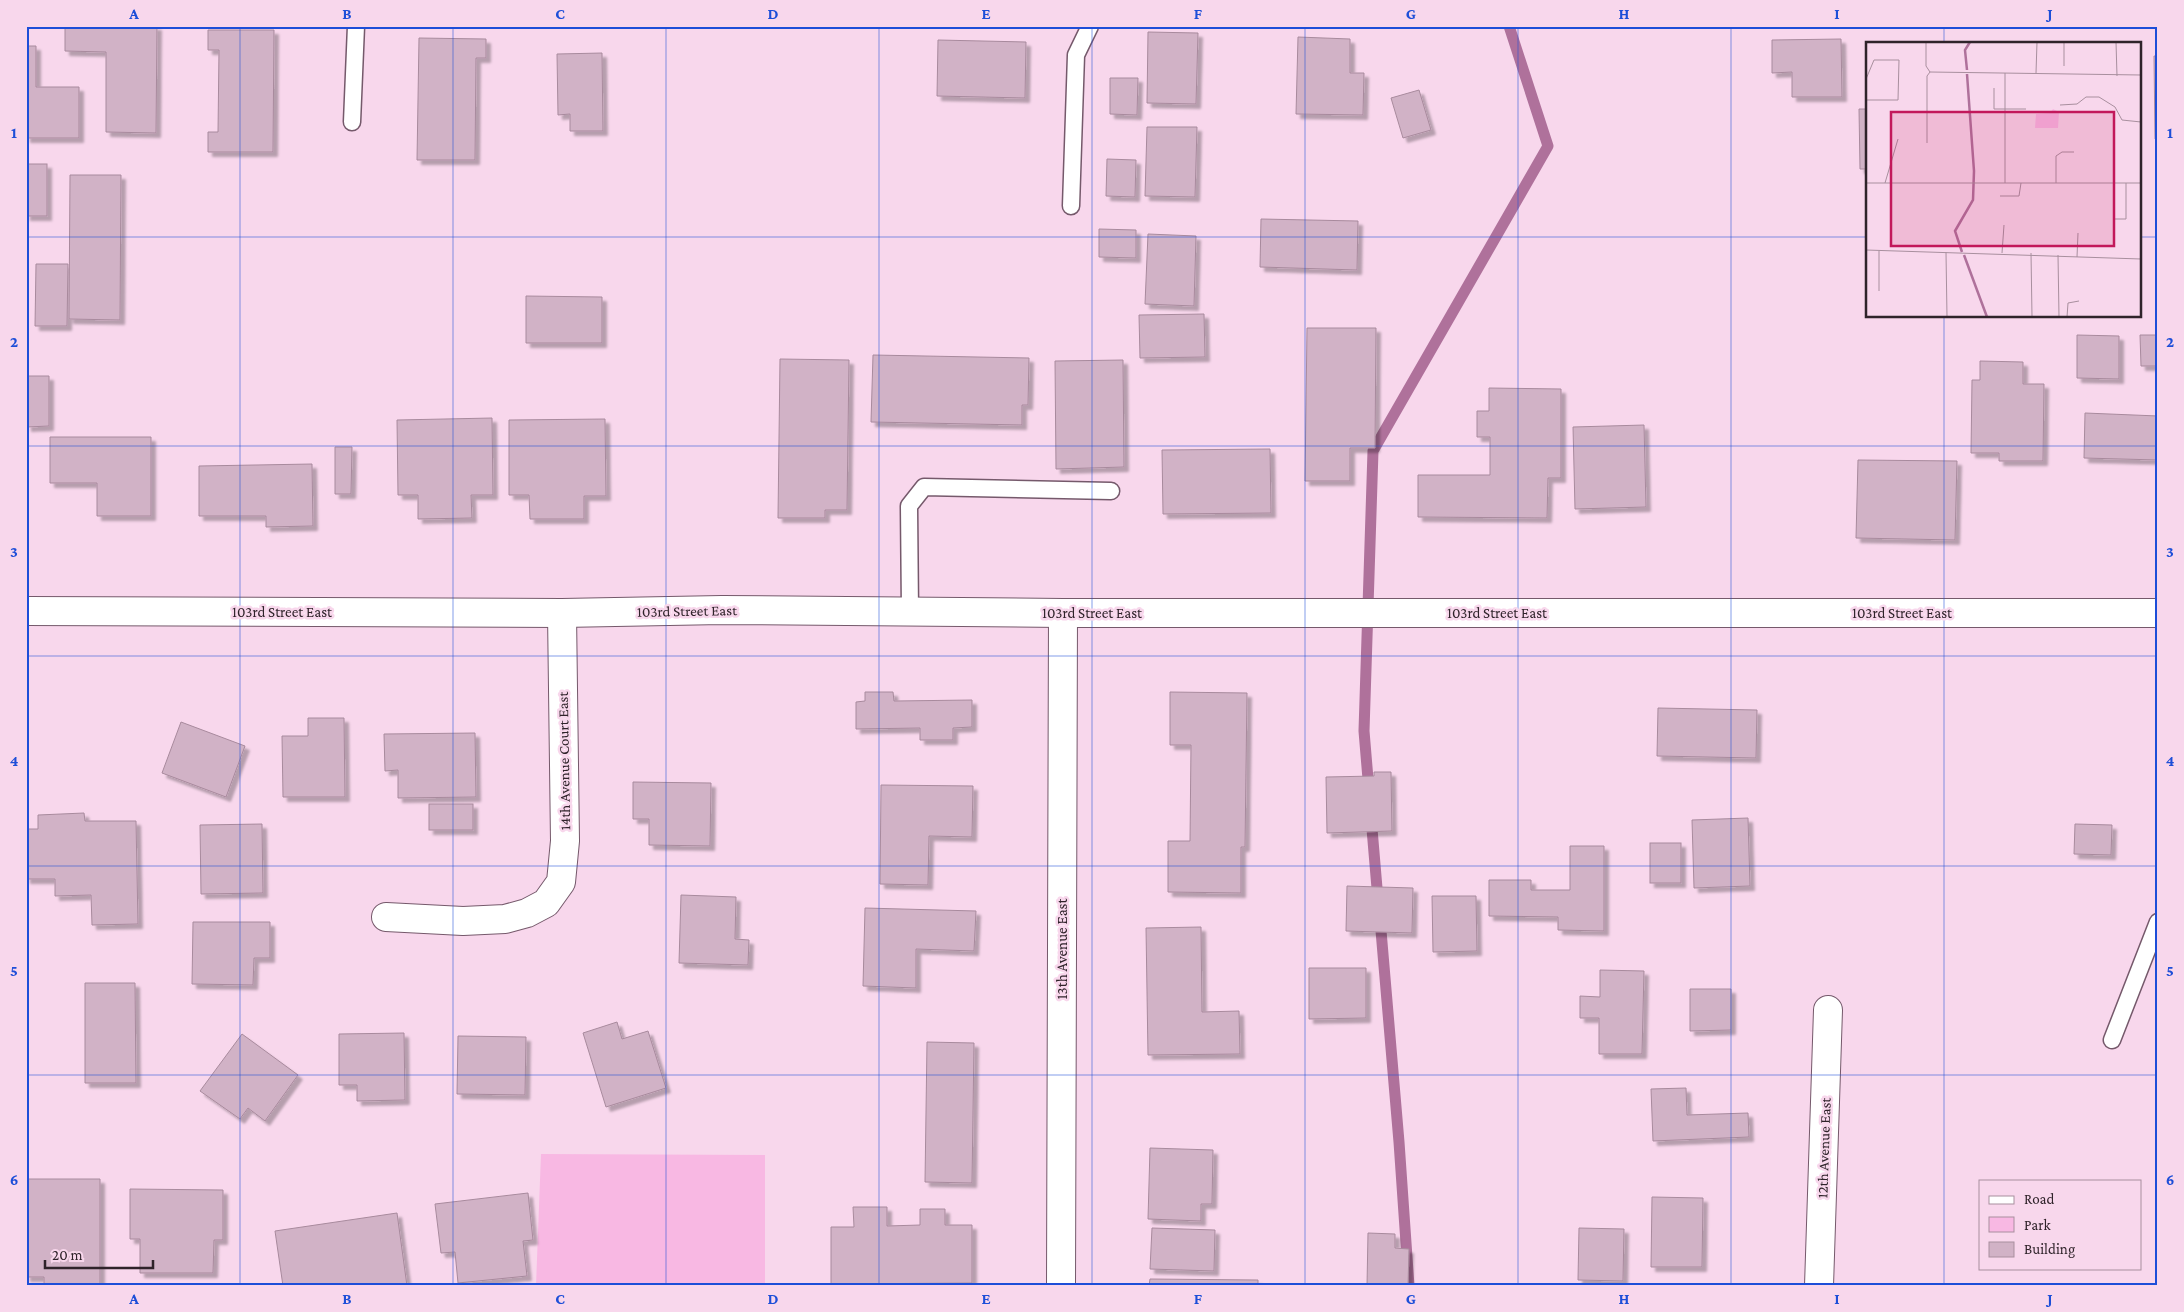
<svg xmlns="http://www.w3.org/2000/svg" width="2184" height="1312" font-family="'Crimson Pro',serif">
<defs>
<filter id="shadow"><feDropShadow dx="4.5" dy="4.5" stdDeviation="1" flood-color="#0004"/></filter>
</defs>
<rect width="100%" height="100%" fill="#f8d7ec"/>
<path fill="#f8b8e3" d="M 541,1154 L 765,1155 L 765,1286 L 536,1286 Z"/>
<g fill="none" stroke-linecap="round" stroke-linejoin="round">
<g stroke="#af719b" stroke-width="11">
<path d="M 1369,791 L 1364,731 L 1373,451 L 1548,146 L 1509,26"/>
<path d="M 1371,817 L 1378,900"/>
<path d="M 1380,919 L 1399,1142 L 1409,1286"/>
</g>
</g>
<g fill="#d1b2c6" stroke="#a88a9d" filter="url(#shadow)">
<path d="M 65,26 L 157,26 L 156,133 L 106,132 L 106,52 L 65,51 Z"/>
<path d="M 208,30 L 274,30 L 273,152 L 208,152 L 208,132 L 218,132 L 219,50 L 208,50 Z"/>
<path d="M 1148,32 L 1198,33 L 1196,104 L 1147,103 Z"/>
<path d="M 1298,37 L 1350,39 L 1350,73 L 1364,73 L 1363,115 L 1296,114 Z"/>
<path d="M 419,38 L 486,39 L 486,58 L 476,58 L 475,160 L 417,160 Z"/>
<path d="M 1841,39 L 1842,97 L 1792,97 L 1792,72 L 1772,73 L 1772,40 Z"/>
<path d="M 938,40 L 1026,42 L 1025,98 L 937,96 Z"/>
<path d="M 26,46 L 36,46 L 36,87 L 79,87 L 79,138 L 26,138 Z"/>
<path d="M 602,53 L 603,131 L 570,131 L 570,114 L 558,115 L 557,54 Z"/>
<path d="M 2154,56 L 2158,56 L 2158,139 L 2155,139 Z"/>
<path d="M 1110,78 L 1138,78 L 1137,115 L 1110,114 Z"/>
<path d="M 1419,90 L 1431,130 L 1403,138 L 1391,98 Z"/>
<path d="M 1859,109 L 1868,109 L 1868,169 L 1860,169 Z"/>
<path d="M 1147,127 L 1197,127 L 1195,197 L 1145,196 Z"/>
<path d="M 1107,159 L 1136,160 L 1135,197 L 1106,196 Z"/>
<rect x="26" y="164" width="21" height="52"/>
<path d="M 70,175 L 121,175 L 120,320 L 69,319 Z"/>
<path d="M 1261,219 L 1358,221 L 1357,270 L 1260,267 Z"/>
<path d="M 1099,229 L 1136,230 L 1136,258 L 1099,257 Z"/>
<path d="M 1148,234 L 1196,236 L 1194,306 L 1145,304 Z"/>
<path d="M 36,264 L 68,264 L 67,326 L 35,326 Z"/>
<path d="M 526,296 L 602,297 L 602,343 L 526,343 Z"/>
<path d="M 1204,314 L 1205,357 L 1140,358 L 1139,315 Z"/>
<path d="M 1307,328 L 1376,328 L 1375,448 L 1350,448 L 1350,481 L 1305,481 Z"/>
<path d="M 2077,335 L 2119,336 L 2119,379 L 2077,378 Z"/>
<path d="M 2140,335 L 2158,335 L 2158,366 L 2141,366 Z"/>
<path d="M 873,355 L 1029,358 L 1028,405 L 1022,405 L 1022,425 L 871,422 Z"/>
<path d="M 780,359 L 849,360 L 847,510 L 825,510 L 825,518 L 778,518 Z"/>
<path d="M 1123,360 L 1124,467 L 1056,469 L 1055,361 Z"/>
<path d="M 1980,361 L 2023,362 L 2023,384 L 2044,384 L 2043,461 L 1999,461 L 1999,453 L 1971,453 L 1972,380 L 1980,380 Z"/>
<path d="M 26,376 L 49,376 L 49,426 L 27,427 Z"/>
<path d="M 1489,388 L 1561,389 L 1561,478 L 1548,478 L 1547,518 L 1418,517 L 1418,475 L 1490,475 L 1490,437 L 1477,437 L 1477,411 L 1489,411 Z"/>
<path d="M 2085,413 L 2158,416 L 2158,460 L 2084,458 Z"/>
<path d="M 492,418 L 493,495 L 471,495 L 472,518 L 418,519 L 418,495 L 398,495 L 397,420 Z"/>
<path d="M 605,419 L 606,496 L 584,496 L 584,519 L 530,519 L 529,495 L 509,495 L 509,420 Z"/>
<path d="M 1644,425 L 1646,507 L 1575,509 L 1573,427 Z"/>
<path d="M 50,437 L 151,437 L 151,516 L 97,516 L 97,483 L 50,483 Z"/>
<path d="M 335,447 L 352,447 L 351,494 L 335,494 Z"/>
<path d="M 1270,449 L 1271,513 L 1163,514 L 1162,450 Z"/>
<path d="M 1858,460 L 1957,461 L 1955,540 L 1856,538 Z"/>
<path d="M 312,464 L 313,526 L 266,527 L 266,516 L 199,516 L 199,466 Z"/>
<path d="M 865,692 L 893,692 L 894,701 L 972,700 L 972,727 L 953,728 L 953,740 L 920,740 L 920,728 L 856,729 L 856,702 L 865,701 Z"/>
<path d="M 1170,692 L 1247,693 L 1245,847 L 1241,847 L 1241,893 L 1168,892 L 1168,841 L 1190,841 L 1191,745 L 1170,745 Z"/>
<path d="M 1658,708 L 1757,710 L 1756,758 L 1657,756 Z"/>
<path d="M 308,718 L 344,718 L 345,797 L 283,797 L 282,736 L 308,736 Z"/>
<path d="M 181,722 L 245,746 L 226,797 L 162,773 Z"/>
<path d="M 475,733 L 476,797 L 398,798 L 398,770 L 385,771 L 384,734 Z"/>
<path d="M 1374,772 L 1391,772 L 1392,831 L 1327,833 L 1326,777 L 1374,776 Z"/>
<path d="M 633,782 L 711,783 L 710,846 L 649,845 L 649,819 L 633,819 Z"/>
<path d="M 881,785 L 973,786 L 972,837 L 929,836 L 928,885 L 880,884 Z"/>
<rect x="429" y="804" width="44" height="26"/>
<path d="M 84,813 L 85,821 L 136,821 L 138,924 L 92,925 L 91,895 L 55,896 L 55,879 L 26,879 L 26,829 L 38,829 L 38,815 Z"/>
<path d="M 1748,818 L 1750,886 L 1694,888 L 1692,820 Z"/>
<path d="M 262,824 L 263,893 L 201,894 L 200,825 Z"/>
<path d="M 2075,824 L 2112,825 L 2111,855 L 2074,854 Z"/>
<rect x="1650" y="843" width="31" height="40"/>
<path d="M 1570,846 L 1604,846 L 1604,931 L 1558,930 L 1558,917 L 1489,916 L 1489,880 L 1531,880 L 1531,890 L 1570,890 Z"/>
<path d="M 1347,886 L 1413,888 L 1412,933 L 1346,931 Z"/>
<path d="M 681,895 L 736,897 L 735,939 L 749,940 L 748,965 L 679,963 Z"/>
<path d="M 1432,896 L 1476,896 L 1477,951 L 1433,952 Z"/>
<path d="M 865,908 L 976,911 L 974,951 L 916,949 L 916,988 L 863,986 Z"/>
<path d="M 193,922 L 270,922 L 270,958 L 254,958 L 253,985 L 192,984 Z"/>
<path d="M 1201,927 L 1202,1012 L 1239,1011 L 1240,1054 L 1148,1055 L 1146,928 Z"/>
<path d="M 1309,968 L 1366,968 L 1366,1018 L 1309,1019 Z"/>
<path d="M 1600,970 L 1644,971 L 1642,1054 L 1599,1054 L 1599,1018 L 1580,1018 L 1580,996 L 1600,997 Z"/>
<path d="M 85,983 L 135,983 L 136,1083 L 85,1083 Z"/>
<path d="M 1690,989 L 1731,989 L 1731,1030 L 1690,1031 Z"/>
<path d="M 617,1022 L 622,1039 L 648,1031 L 666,1088 L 606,1107 L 583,1033 Z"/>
<path d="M 404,1033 L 405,1100 L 357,1101 L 357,1085 L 339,1085 L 339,1034 Z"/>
<path d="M 242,1034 L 298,1075 L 265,1121 L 248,1108 L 240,1119 L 200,1091 Z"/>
<path d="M 458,1036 L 526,1037 L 525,1095 L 457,1094 Z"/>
<path d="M 927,1042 L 974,1043 L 972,1183 L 925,1182 Z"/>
<path d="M 1686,1088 L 1687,1115 L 1748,1113 L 1749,1137 L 1653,1141 L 1651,1089 Z"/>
<path d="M 1150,1148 L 1213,1150 L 1212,1204 L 1201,1204 L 1201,1221 L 1148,1219 Z"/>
<path d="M 26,1179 L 100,1179 L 100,1286 L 44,1286 L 44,1277 L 26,1277 L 26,1238 L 28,1238 Z"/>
<path d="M 130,1189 L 223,1190 L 223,1240 L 214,1240 L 213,1273 L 140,1273 L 140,1239 L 130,1239 Z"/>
<path d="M 528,1193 L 533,1240 L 523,1241 L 527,1276 L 458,1283 L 455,1252 L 441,1253 L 435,1204 Z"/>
<path d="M 1652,1197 L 1703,1198 L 1702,1267 L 1651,1267 Z"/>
<path d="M 853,1207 L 887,1207 L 887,1226 L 920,1225 L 920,1209 L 945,1209 L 945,1225 L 972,1225 L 972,1283 L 831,1284 L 831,1227 L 854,1227 Z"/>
<path d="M 397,1213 L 407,1286 L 283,1286 L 275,1231 Z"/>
<path d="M 1152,1228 L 1215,1230 L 1214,1271 L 1150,1269 Z"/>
<path d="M 1579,1228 L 1624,1229 L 1623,1281 L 1578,1280 Z"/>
<path d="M 1368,1233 L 1395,1234 L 1395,1248 L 1409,1249 L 1408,1286 L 1367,1286 Z"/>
<path d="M 1150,1279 L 1258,1280 L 1258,1286 L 1149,1286 Z"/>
</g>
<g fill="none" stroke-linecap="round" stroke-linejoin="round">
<defs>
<g id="service">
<path d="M 352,122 L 356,26"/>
<path d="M 1071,206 L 1076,55 L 1090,26"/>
<path d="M 910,612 L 909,506 L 924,487 L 1111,491"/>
<path d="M 2112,1040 L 2158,922"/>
</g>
<g id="minor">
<path d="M 26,611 L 562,613 L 722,610 L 1063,613 L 2158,613"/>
<path d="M 386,917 L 463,921 L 505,919 L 527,913 L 546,903 L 561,882 L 565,841 L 562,613"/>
<path d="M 1061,1286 L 1063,613"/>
<path d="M 1819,1286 L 1828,1010"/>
</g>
</defs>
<use href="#service" stroke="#75596b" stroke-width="19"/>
<use href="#minor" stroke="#75596b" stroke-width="30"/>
<use href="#service" stroke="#fff" stroke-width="16"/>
<use href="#minor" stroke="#fff" stroke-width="28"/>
</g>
<path fill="none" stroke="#1d4ed8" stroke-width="1" stroke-opacity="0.55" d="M 240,26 L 240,1286M 453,26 L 453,1286M 666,26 L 666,1286M 879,26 L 879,1286M 1092,26 L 1092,1286M 1305,26 L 1305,1286M 1518,26 L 1518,1286M 1731,26 L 1731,1286M 1944,26 L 1944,44M 26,237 L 1868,237M 2140,237 L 2158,237M 1944,316 L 1944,1286M 26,446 L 2158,446M 26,656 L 2158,656M 26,866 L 2158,866M 26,1075 L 2158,1075"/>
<g text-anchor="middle" stroke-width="5" stroke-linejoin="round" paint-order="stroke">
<g font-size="15" fill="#2f232a" stroke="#f8d7ec">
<text transform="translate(687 611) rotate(-1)" y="5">103rd Street East</text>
<text x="282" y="617">103rd Street East</text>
<text x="1092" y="618">103rd Street East</text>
<text x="1497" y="618">103rd Street East</text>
<text x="1902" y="618">103rd Street East</text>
<text transform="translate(564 761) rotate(-91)" y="5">14th Avenue Court East</text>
<text transform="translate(1062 949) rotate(-90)" y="5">13th Avenue East</text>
<text transform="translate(1824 1148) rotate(-88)" y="5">12th Avenue East</text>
</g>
</g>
<g transform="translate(1866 42)">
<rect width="275" height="275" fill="#f8d7ec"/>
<path d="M 187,67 L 193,70 L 192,86 L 169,86 L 170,72 L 184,71 Z" fill="#f8b8e3"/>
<path fill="none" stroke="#af719b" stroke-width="2.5" d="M 101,28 L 99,8 L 104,0M 96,210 L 89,189 L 107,158 L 108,129 L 101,32M 98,213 L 121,275"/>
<path fill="none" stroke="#a88f9e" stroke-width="1" d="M 60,0 L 60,24 L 64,30M 198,0 L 198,24M 250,0 L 251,34M 64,30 L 275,33M 170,31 L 171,0M 0,37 L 8,18 L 33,18 L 32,58 L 0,58M 128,46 L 128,67 L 160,67M 194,63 L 211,62 L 220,55 L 233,55 L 249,65 L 256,78 L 275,80M 61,101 L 61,34 L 64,30M 0,141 L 275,141M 19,141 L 32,97M 139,141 L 139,31M 190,141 L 190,114 L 196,110 L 208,110M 134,154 L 153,154 L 155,141M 247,177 L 260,177 L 260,141M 0,208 L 275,217M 13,209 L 13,249M 80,210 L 81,275M 136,211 L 138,183M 165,211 L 166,275M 192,213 L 193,275M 211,215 L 212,191M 201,275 L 202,261 L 213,259"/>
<path fill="#c2185b" fill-opacity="0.15" stroke="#c2185b" stroke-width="2.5" d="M 25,70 L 248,70 L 248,204 L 25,204 Z"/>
<rect width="275" height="275" fill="none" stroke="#2f232a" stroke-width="2.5"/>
</g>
<rect width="2184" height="1312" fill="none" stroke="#f8d7ec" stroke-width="55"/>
<rect x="1979" y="1180" width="162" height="90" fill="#f8d7ec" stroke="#a88f9e"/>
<rect x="1989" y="1196" width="25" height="8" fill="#ffffff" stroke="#a88f9e"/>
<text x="2024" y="1204" font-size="15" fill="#2f232a">Road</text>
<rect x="1989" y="1217" width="25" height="15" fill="#f8b8e3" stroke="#a88f9e"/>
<text x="2024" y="1230" font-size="15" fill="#2f232a">Park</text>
<rect x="1989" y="1242" width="25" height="15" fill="#d1b2c6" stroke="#a88f9e"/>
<text x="2024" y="1254" font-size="15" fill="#2f232a">Building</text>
<path d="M45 1260v8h108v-8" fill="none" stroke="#2f232a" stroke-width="2.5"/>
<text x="52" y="1260" font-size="15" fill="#2f232a" stroke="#f8d7ec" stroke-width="4" paint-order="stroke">20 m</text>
<rect x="28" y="28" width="2128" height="1256" fill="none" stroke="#1d4ed8" stroke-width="2"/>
<g font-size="16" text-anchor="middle" font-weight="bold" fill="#1d4ed8">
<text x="134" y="19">A</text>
<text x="347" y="19">B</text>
<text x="560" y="19">C</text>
<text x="773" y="19">D</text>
<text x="986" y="19">E</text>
<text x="1198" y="19">F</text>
<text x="1411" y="19">G</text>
<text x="1624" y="19">H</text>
<text x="1837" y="19">I</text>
<text x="2050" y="19">J</text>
<text x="14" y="138">1</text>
<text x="2170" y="138">1</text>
<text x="14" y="347">2</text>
<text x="2170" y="347">2</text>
<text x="14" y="557">3</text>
<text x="2170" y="557">3</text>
<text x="14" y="766">4</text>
<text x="2170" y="766">4</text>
<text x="14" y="976">5</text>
<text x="2170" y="976">5</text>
<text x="14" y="1185">6</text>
<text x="2170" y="1185">6</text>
<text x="134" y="1304">A</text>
<text x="347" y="1304">B</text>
<text x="560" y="1304">C</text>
<text x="773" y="1304">D</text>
<text x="986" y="1304">E</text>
<text x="1198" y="1304">F</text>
<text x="1411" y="1304">G</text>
<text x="1624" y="1304">H</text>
<text x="1837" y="1304">I</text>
<text x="2050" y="1304">J</text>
</g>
</svg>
